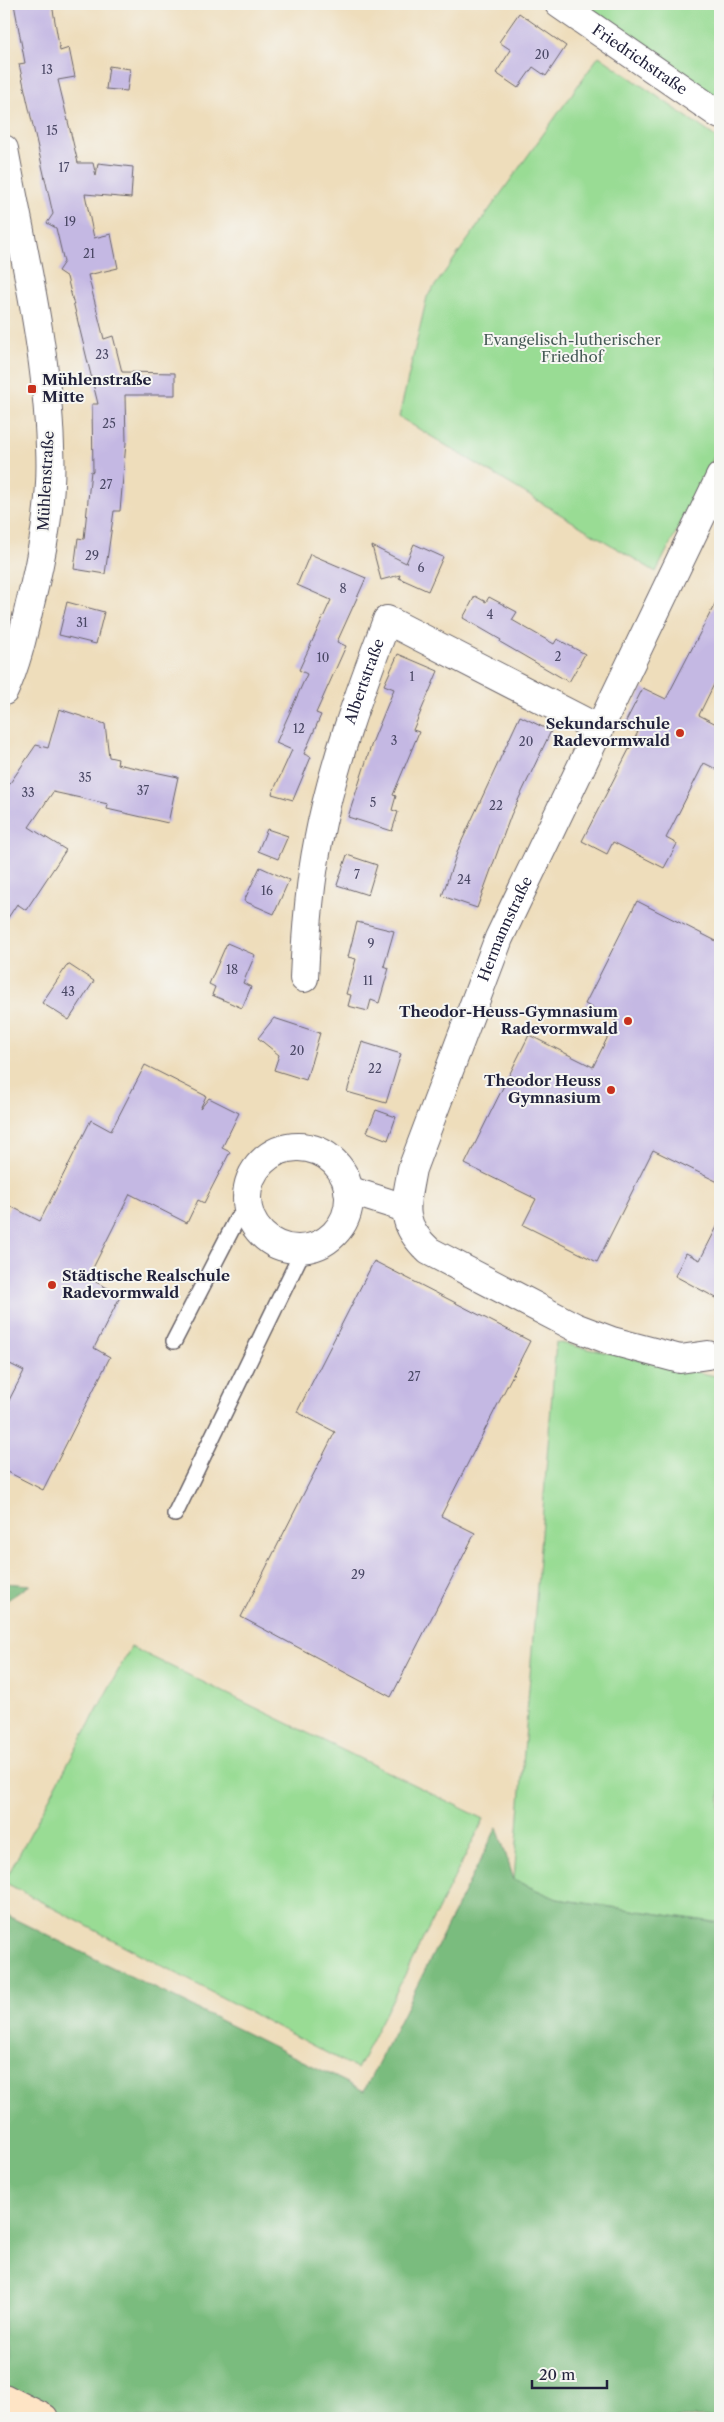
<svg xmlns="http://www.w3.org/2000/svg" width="724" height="2422" font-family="'Libre Caslon Text',serif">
<rect width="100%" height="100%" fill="#f6f6f2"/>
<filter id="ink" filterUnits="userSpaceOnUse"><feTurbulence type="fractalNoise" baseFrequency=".02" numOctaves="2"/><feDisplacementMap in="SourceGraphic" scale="10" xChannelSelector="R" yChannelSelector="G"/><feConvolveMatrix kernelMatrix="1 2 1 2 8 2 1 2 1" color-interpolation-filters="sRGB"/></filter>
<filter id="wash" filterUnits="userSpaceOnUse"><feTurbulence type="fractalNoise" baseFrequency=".0096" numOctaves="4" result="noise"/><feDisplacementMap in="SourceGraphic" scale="20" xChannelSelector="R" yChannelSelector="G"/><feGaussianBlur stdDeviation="1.12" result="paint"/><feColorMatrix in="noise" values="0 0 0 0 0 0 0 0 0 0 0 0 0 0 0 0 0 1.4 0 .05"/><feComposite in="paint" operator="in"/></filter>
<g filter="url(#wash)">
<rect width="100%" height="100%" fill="#edb"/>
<g fill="#99dc94" stroke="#5e7f68">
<path d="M 584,4 L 720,4 L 720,100 Z"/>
<path d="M 599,56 L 720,140 L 720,445 L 656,572 L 399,417 L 427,297 Z"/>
<path d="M 556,1342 L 720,1377 L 720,1923 L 557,1899 L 514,1880 Z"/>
<path d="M 131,1647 L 484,1819 L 357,2069 L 4,1882 Z"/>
</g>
<g fill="#7abc7e" stroke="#4e6f5c">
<path d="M 4,1583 L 30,1585 L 4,1602 Z"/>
<path d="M 497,1827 L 514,1880 L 557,1899 L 720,1923 L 720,2418 L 44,2418 L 4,2398 L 4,1914 L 364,2091 Z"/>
</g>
<g id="blocks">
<g fill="#c4b8e3">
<path d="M 14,4 L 52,4 L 60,51 L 69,48 L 75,77 L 58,80 L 78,163 L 93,163 L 96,176 L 98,163 L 133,167 L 131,198 L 85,194 L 94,238 L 111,234 L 118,268 L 88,275 L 104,339 L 113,336 L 122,372 L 175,373 L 175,395 L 125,395 L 126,443 L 120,511 L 114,511 L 105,574 L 74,569 L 78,538 L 84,539 L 91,471 L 93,472 L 92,404 L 98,404 L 67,277 L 58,271 L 64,262 L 56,228 L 47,223 L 53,214 L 19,64 L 25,63 Z"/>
<path d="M 519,13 L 566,46 L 546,76 L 533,67 L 518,88 L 496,73 L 511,50 L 499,42 Z"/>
<path d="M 109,66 L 130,69 L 127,91 L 106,89 Z"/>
<path d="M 414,544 L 443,557 L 428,591 L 399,578 L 400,575 L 381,580 L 372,546 L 406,563 Z"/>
<path d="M 310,554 L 366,578 L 337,642 L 346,646 L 316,713 L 321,715 L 304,754 L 311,757 L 293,800 L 272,794 L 292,750 L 276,743 L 307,674 L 299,670 L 331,600 L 297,585 Z"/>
<path d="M 720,594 L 720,672 L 699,715 L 720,726 L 720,771 L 704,763 L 666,838 L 677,844 L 664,868 L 613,842 L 607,854 L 582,841 L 638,732 L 624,725 L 643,688 L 666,699 Z"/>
<path d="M 475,596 L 486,602 L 489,597 L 517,612 L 512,620 L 554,644 L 557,639 L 585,654 L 569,682 L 500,642 L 501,640 L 463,618 Z"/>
<path d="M 67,602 L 104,612 L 96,644 L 59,635 Z"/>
<path d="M 398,654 L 438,671 L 413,730 L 419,732 L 393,795 L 396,796 L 392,810 L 398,812 L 392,831 L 348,817 L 372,743 L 394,689 L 384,685 Z"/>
<path d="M 59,709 L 105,724 L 109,757 L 118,759 L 117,764 L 178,777 L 168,823 L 107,809 L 108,804 L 53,792 L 29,827 L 66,850 L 26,910 L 17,904 L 4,924 L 4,792 L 36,745 L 48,748 Z"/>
<path d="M 520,716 L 551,731 L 511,815 L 477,908 L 442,896 L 459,847 Z"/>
<path d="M 267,829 L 288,836 L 278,859 L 258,851 Z"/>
<path d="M 347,855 L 377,865 L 368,895 L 337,885 Z"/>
<path d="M 260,867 L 289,880 L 274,914 L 244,901 Z"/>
<path d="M 637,901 L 720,943 L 720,1183 L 653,1150 L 597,1262 L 523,1225 L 536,1199 L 465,1164 L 529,1035 L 593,1067 L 616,1020 L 585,1004 Z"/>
<path d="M 357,922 L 394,931 L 384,966 L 389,968 L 379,1003 L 371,1000 L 368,1011 L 348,1006 L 351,995 L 346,994 L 356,959 L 348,957 Z"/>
<path d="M 227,943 L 255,955 L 243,983 L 251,987 L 242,1008 L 212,995 L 215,987 L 209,984 Z"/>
<path d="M 68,964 L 94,981 L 69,1020 L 42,1003 Z"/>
<path d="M 274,1018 L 320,1033 L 306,1080 L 274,1070 L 279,1055 L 258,1038 Z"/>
<path d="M 362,1042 L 401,1054 L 386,1103 L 347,1092 Z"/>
<path d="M 145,1065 L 206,1096 L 200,1109 L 209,1098 L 239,1113 L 222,1148 L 230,1152 L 204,1203 L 198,1200 L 187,1223 L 130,1194 L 88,1278 L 121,1295 L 94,1348 L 110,1357 L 43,1490 L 4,1470 L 4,1410 L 24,1371 L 4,1361 L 4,1219 L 10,1206 L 40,1221 L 91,1120 L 111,1131 Z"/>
<path d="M 376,1110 L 396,1117 L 388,1140 L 367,1132 Z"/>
<path d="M 720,1221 L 720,1300 L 675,1276 L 686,1253 L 700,1260 Z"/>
<path d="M 374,1261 L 530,1341 L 441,1516 L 475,1533 L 391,1697 L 241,1617 L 335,1432 L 297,1412 Z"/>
</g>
</g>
</g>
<g filter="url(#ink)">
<use href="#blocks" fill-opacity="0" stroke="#696368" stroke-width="1"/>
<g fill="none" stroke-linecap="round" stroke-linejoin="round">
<defs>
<g id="service">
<path d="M 174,1341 L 237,1219 L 248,1210"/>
<path d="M 175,1514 L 304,1248"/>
</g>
<g id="minor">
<path id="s1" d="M 559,4 L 720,115"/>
<path d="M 4,149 C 22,247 47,347 50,447 C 53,501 42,556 29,608 C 23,635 16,666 4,691"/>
<path id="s2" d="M 304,978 C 306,932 309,887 318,842 C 332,767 360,691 387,620 L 599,729"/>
<circle cx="298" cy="1198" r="51"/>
<path d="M 348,1190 L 405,1208"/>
<path id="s3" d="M 708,1355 L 680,1359 L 612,1341 L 575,1327 L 429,1251 C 399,1223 405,1206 412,1169 L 499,938 L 720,477"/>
</g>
<path id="secondary" d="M 4,2398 L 44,2418"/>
</defs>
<use href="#service" stroke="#696368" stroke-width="18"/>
<use href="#minor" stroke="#696368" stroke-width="30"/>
<use href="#secondary" stroke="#696368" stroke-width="30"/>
<use href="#service" stroke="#fff" stroke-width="15"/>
<use href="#minor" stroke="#fff" stroke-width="28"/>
<use href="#secondary" stroke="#fee4c5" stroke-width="28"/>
</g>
</g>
<g fill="#c8321e" stroke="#f6f6f2" stroke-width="2">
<rect x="27" y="384" width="10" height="10" rx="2.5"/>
<circle cx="680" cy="733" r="5"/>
<circle cx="628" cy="1021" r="5"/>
<circle cx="611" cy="1090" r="5"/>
<circle cx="52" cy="1285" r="5"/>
</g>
<g text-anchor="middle" stroke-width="4" stroke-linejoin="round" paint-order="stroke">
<g font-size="12" fill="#4a4865">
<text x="542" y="59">20</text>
<text x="47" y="74">13</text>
<text x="52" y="135">15</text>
<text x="64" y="172">17</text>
<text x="70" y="226">19</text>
<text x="89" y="258">21</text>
<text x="102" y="359">23</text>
<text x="109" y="428">25</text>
<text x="106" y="489">27</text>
<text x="92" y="560">29</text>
<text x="421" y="572">6</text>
<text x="343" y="593">8</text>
<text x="490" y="619">4</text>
<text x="82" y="627">31</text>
<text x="558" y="661">2</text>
<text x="323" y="662">10</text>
<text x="412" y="681">1</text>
<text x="299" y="733">12</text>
<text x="394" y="745">3</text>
<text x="526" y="746">20</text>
<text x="85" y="782">35</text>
<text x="143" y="795">37</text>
<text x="28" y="797">33</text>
<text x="373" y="807">5</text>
<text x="496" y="810">22</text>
<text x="357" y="879">7</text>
<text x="464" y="884">24</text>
<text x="267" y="895">16</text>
<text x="371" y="948">9</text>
<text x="232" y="974">18</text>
<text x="368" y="985">11</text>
<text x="68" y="996">43</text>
<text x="297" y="1055">20</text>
<text x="375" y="1073">22</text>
<text x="414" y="1381">27</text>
<text x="358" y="1579">29</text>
</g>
<g font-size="15" fill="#22223b" stroke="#f6f6f2">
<text dy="5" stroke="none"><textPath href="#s1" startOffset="98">Friedrichstraße</textPath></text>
<text transform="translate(46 481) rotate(-87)" y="5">Mühlenstraße</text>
<text dy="5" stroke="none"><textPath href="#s2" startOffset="304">Albertstraße</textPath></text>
<text dy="5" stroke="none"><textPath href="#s3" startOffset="650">Hermannstraße</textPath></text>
</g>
<g font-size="15" fill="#465a56" stroke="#f6f6f2">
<text x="572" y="345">Evangelisch-lutherischer<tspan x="572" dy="17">Friedhof</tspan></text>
</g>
<g font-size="15" font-weight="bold" fill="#22223b" stroke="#f6f6f2" text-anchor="end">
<text x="42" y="385" text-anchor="start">Mühlenstraße<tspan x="42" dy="17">Mitte</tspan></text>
<text x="670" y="729">Sekundarschule<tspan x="670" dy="17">Radevormwald</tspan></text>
<text x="618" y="1017">Theodor-Heuss-Gymnasium<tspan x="618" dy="17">Radevormwald</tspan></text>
<text x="601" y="1086">Theodor Heuss<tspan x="601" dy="17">Gymnasium</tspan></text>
<text x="62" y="1281" text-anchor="start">Städtische Realschule<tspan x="62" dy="17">Radevormwald</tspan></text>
</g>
</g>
<rect width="724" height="2422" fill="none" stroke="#f6f6f2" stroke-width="20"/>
<path d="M532 2380v8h75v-8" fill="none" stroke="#22223b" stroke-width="2.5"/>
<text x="539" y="2380" font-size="15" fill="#22223b" stroke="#f6f6f2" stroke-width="4" paint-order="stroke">20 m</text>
</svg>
